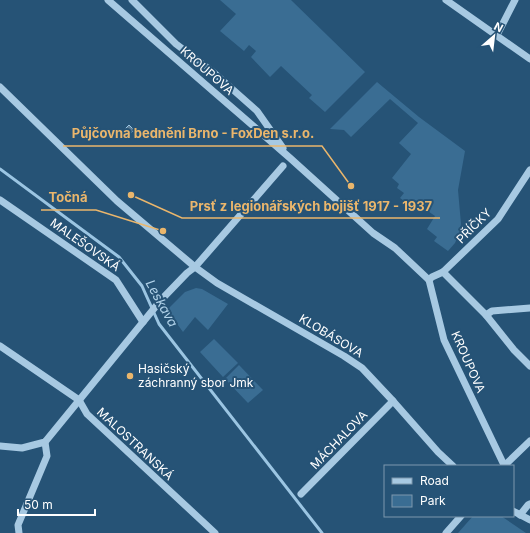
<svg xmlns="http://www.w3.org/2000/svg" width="530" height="533" font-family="Inter,sans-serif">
<rect width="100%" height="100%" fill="#265376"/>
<g fill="#3a6d93">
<path d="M 220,0 L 291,0 L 365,72 L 325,112 L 309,98 L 312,95 L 281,66 L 270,77 L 251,57 L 256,51 L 249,45 L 244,51 L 220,31 L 236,14 Z"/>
<path d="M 377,82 L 419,117 L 465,151 L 458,190 L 461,224 L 460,231 L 455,243 L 448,251 L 434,241 L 437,237 L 427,229 L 435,216 L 422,207 L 419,211 L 400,198 L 404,193 L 397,188 L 399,184 L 392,178 L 411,154 L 399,143 L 418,123 L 390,99 L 351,137 L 344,130 L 330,129 Z"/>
<path d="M 196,288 L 202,289 L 228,304 L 208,330 L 195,317 L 183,332 L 167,310 L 185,292 Z"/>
<path d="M 214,339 L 238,363 L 223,377 L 200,352 Z"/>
<path d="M 239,365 L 263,390 L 248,403 L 225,379 Z"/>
<path d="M 473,516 L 501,516 L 526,533 L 458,533 Z"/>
</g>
<path fill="#5d7e97" stroke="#9bc5e2" d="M 129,125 L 134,130 L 125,139 L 120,134 Z"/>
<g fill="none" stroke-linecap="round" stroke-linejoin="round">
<path stroke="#9bc5e2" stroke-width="3" d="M 0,169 L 119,257 L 142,286 L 159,324 L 322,533"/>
<g stroke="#a7c9e2" stroke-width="7">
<path d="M 108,0 L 290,158 L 373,233 L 395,248 L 429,280 L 444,340 L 504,465"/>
<path d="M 132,0 L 176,44 L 213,72 L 257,111 L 283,148"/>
<path d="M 446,0 L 530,59"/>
<path d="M 497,35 L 515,0"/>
<path d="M 0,87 L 117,201 L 195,267 L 217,283 L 344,356 L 362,368 L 393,401 L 438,452 L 453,466"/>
<path d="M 0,200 L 116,280 L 143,322"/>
<path d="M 443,272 L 486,315 L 514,350 L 530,366"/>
<path d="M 429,280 L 432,277 L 443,272 L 498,219 L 530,170"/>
<path d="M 486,315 L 492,311 L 530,308"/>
<path d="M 0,346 L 79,400 L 87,414 L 215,533"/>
<path d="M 0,446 L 22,448 L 45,442 L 161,300 L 187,273 L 195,267 L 202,259 L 283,166"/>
<path d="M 504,466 L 530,441"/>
<path d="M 301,494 L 393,401"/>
<path d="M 513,511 L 530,520"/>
<path d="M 520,515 L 528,505 L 530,504"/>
<path d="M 19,533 L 18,525 L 47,456 L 45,442"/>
<path d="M 446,533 L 461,516"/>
</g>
</g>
<circle fill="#eab66c" stroke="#265376" stroke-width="1.5" cx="130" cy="376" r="4"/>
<g text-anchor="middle" stroke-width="4" stroke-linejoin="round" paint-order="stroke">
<g font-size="12" fill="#fff" stroke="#265376">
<text transform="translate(207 71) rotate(41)" y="4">KROUPOVA</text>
<text transform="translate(474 226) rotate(-45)" y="4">PŘÍČKY</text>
<text transform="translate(85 245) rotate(35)" y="4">MALEŠOVSKÁ</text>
<text transform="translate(331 336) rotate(31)" y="4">KLOBÁSOVA</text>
<text transform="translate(468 362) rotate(66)" y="4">KROUPOVA</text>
<text transform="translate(339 440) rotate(-46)" y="4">MÁCHALOVA</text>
<text transform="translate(135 444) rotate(43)" y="4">MALOSTRANSKÁ</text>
</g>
<g font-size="12" fill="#fff" stroke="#265376" text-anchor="start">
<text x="138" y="373">Hasičský<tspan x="138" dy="14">záchranný sbor Jmk</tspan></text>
</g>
<g font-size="13" font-style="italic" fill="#b2d3ea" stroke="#265376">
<text transform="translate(162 303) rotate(61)" y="5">Leskava</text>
</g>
</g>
<path fill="none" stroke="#eab66c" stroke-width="1.5" d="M351 186L322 146H63M163 231L96 210H41M131 195L182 218H440"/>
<g fill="#eab66c" stroke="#265376" stroke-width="1.5">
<circle cx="351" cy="186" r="4"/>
<circle cx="163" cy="231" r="4"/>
<circle cx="131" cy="195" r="4"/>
</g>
<g font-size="13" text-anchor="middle" font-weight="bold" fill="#eab66c" stroke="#265376" stroke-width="4" stroke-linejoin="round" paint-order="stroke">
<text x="193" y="138">Půjčovna bednění Brno - FoxDen s.r.o.</text>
<text x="68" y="202">Točná</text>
<text x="311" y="211">Prsť z legionářských bojišť 1917 - 1937</text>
</g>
<rect x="384" y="465" width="130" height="52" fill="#265376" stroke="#7d98ad"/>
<rect x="392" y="478" width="20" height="6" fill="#a7c9e2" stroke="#7d98ad"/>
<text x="420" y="485" font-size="12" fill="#ffffff">Road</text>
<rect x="392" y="495" width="20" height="12" fill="#3a6d93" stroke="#7d98ad"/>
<text x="420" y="505" font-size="12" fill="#ffffff">Park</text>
<g transform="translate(494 36) rotate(28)" stroke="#265376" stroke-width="3" paint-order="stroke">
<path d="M0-3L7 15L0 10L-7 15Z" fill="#ffffff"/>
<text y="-6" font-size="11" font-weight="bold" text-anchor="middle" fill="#ffffff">N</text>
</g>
<path d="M18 509v6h77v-6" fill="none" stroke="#ffffff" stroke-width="2"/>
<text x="24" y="509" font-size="12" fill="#ffffff" stroke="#265376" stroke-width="3" paint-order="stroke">50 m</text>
</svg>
